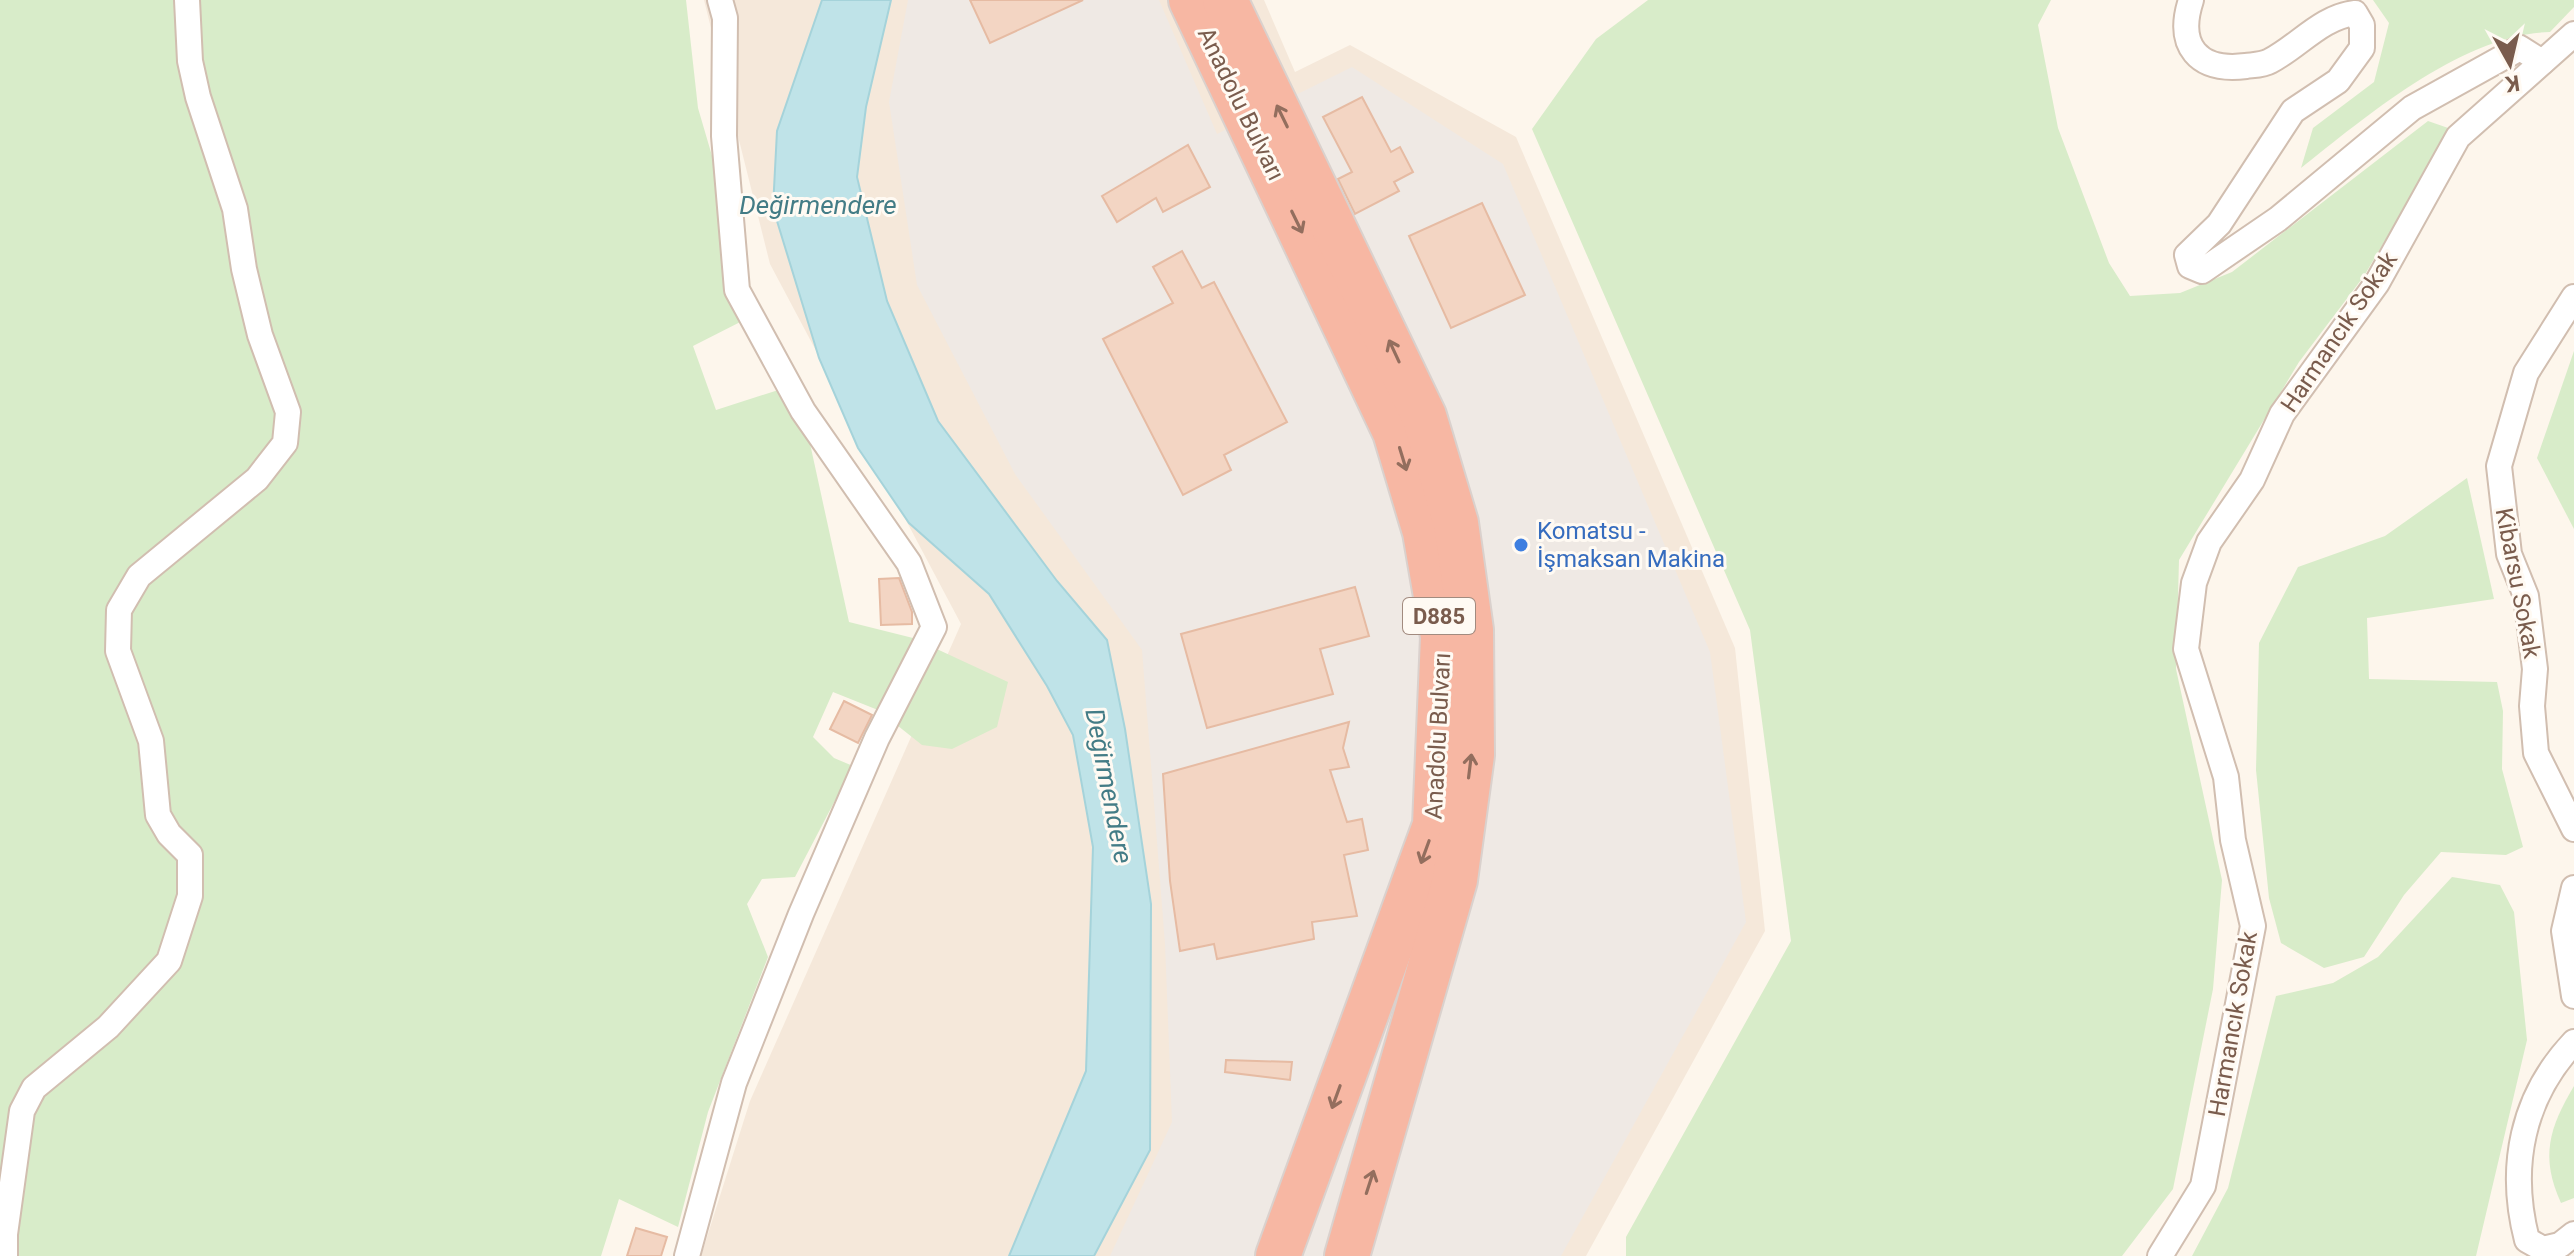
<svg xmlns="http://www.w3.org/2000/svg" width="2574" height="1256" font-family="Roboto,sans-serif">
<rect width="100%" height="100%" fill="#fdf6ec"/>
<path fill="#f5e8da" d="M 704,0 L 1264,0 L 1295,72 L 1350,45 L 1516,137 L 1735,648 L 1765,931 L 1586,1256 L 701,1256 L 750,1101 L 961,624 L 770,264 Z"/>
<path fill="#efe9e4" d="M 908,0 L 1159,0 L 1217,134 L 1352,67 L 1503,164 L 1710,652 L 1746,922 L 1561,1256 L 1110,1256 L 1172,1122 L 1165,944 L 1142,650 L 1015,474 L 917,285 L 889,102 Z"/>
<g fill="#d8ecc9">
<path d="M 0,0 L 686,0 L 698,108 L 758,313 L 693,346 L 716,410 L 797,384 L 849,622 L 913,638 L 1008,682 L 997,727 L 952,749 L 922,745 L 878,710 L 833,692 L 813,737 L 834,758 L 853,766 L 795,877 L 762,879 L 747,904 L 768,957 L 708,1112 L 678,1227 L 619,1199 L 601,1256 L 0,1256 Z"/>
<path d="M 1648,0 L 2051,0 L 2038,25 L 2058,128 L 2109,263 L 2130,296 L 2180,293 L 2232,272 L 2428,121 L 2451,129 L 2364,276 L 2299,362 L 2179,560 L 2176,669 L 2222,880 L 2213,989 L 2173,1189 L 2122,1256 L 1626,1256 L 1626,1237 L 1791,941 L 1750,630 L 1532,129 L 1596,39 Z"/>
<path d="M 2373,0 L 2574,0 L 2574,7 L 2550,32 C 2463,34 2368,115 2301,168 L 2313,128 L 2374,82 L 2389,23 Z"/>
<path d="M 2574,351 L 2574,529 L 2537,458 Z"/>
<path d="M 2467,478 L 2494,599 L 2367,618 L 2369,679 L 2497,682 L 2503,711 L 2502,769 L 2523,847 L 2506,855 L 2441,852 L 2404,895 L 2364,957 L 2324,968 L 2281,943 L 2269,898 L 2256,770 L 2259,643 L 2298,567 L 2385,536 Z"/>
<path d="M 2452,877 L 2500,885 L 2514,912 L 2527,1040 L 2476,1256 L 2192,1256 L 2228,1188 L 2276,996 L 2333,983 L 2378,957 Z"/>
<path d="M 2574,1086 L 2574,1198 L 2561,1203 C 2540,1157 2549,1128 2574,1086 Z"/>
</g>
<path fill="#bfe3e8" stroke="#a5d3da" stroke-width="2" d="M 822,0 L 891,0 L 866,107 L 857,177 L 887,301 L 938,421 L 1057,581 L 1107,640 L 1125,729 L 1151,904 L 1150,1150 L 1094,1256 L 1009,1256 L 1086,1071 L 1093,847 L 1073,735 L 1047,686 L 989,594 L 909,523 L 858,448 L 819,358 L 773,208 L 777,131 Z"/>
<g fill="#f3d5c3" stroke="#e6bba3" stroke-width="2">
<path d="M 970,0 L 1083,0 L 990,43 Z"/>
<path d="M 1362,97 L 1391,152 L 1400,147 L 1413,172 L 1394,182 L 1399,191 L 1355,214 L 1338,179 L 1352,172 L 1323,117 Z"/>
<path d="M 1188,145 L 1210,187 L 1163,212 L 1156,198 L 1117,222 L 1102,196 Z"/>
<path d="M 1482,203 L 1525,295 L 1451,328 L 1409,236 Z"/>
<path d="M 1182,251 L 1202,288 L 1214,282 L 1287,422 L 1224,455 L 1231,470 L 1183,495 L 1103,339 L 1173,303 L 1153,267 Z"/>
<path d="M 899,578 L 912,612 L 912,624 L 881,625 L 879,579 Z"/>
<path d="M 1355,587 L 1369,636 L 1320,649 L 1333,694 L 1207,728 L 1181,634 Z"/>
<path d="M 844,701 L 872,715 L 858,743 L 830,729 Z"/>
<path d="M 1349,722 L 1343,748 L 1349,767 L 1330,770 L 1347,822 L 1362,819 L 1368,850 L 1344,855 L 1357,916 L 1312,922 L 1314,939 L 1217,959 L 1214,944 L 1180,951 L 1170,881 L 1163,774 Z"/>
<path d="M 1226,1060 L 1292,1062 L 1290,1080 L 1225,1072 Z"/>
<path d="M 636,1228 L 667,1237 L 661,1256 L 627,1256 Z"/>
</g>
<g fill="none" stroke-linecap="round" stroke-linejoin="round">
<defs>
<g id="street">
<path d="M 2191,0 C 2176,46 2198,72 2246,66 C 2253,65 2263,65 2270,61 C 2299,46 2321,17 2355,13 L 2362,25 L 2362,48 L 2338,81 L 2293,111 L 2219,224 L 2187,255 L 2190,266 L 2202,271 L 2278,219 L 2412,108 L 2520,48 L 2542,62"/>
<path d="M 2574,297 L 2526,373 L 2499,466 L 2509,554 L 2526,596 L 2535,669 L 2532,706 L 2536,753 L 2574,829"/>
<path d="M 2574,888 L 2564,931 L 2574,996"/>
<path d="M 2574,1042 C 2522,1097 2508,1167 2527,1240 L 2543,1249 L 2560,1245 L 2574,1234"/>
<path d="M 5,1256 L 5,1234 L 22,1111 L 34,1088 L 108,1027 L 169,961 L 190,896 L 190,855 L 169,834 L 158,815 L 151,741 L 118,651 L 119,610 L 139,576 L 257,479 L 285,443 L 288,412 L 260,335 L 244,269 L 235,209 L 198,97 L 190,61 L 187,0"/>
<path d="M 687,1256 L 734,1083 L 801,914 L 877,738 L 934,627 L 909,563 L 803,411 L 737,290 L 724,136 L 725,18 L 720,0"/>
<path d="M 2160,1256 L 2203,1186 L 2253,926 L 2233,840 L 2226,777 L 2186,649 L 2194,583 L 2209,542 L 2252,480 L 2282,414 L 2377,283 L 2458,137 L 2574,34"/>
</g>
<g id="highway">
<path d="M 1191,0 L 1395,432 L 1425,532 L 1443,637 L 1435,825 L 1278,1256"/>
<path d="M 1225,0 L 1424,416 L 1456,523 L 1471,630 L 1472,755 L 1455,880 L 1347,1256"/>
</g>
</defs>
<use href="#street" stroke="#d1beb0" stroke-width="28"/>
<use href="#highway" stroke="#dad1cd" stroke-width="48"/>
<use href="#street" stroke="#fff" stroke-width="24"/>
<use href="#highway" stroke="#f7b7a3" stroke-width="44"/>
</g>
<defs><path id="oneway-shaft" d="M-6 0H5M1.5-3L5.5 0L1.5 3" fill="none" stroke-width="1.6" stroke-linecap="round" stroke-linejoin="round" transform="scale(2)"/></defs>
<g stroke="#936e5e">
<use href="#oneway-shaft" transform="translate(1282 116) rotate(-116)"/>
<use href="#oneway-shaft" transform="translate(1297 222) rotate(64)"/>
<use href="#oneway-shaft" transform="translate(1394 351) rotate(-115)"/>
<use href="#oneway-shaft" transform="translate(1403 459) rotate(73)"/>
<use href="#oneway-shaft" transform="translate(1470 766) rotate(-83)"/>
<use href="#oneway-shaft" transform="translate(1425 852) rotate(110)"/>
<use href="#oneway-shaft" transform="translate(1336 1097) rotate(110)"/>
<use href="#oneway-shaft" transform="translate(1370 1182) rotate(-72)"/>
</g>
<circle fill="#3f7fe0" stroke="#fffaf3" stroke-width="3" cx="1521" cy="545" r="8"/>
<g text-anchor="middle" stroke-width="6" stroke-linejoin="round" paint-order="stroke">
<rect fill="#fffaf3" stroke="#a28b7f" stroke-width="2" x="1403" y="598" width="72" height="36" rx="6"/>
<g font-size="22" font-weight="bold" fill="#7a5c4d">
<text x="1439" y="624">D885</text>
</g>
<g font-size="24" fill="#7a5c4d" stroke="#fffaf3">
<text transform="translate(1241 104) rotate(64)" y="8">Anadolu Bulvarı</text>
<text transform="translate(2339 332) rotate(-56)" y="8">Harmancık Sokak</text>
<text transform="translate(2518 583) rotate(79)" y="8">Kibarsu Sokak</text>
<text transform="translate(1438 736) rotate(-87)" y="8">Anadolu Bulvarı</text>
<text transform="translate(2233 1024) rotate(-80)" y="8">Harmancık Sokak</text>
</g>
<g font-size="24" fill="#366cbe" stroke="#fffaf3" text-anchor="start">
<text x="1537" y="539">Komatsu -<tspan x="1537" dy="28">İşmaksan Makina</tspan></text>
</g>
<g font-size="26" font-style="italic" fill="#437c86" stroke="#fffaf3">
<text x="818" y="214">Değirmendere</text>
<text transform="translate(1109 786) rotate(79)" y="9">Değirmendere</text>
</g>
</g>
<g transform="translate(2510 64) rotate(172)" stroke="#fffaf3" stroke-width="6" paint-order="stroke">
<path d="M0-6L14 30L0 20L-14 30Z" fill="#7a5c4d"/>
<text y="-12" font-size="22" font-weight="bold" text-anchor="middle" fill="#7a5c4d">K</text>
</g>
</svg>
